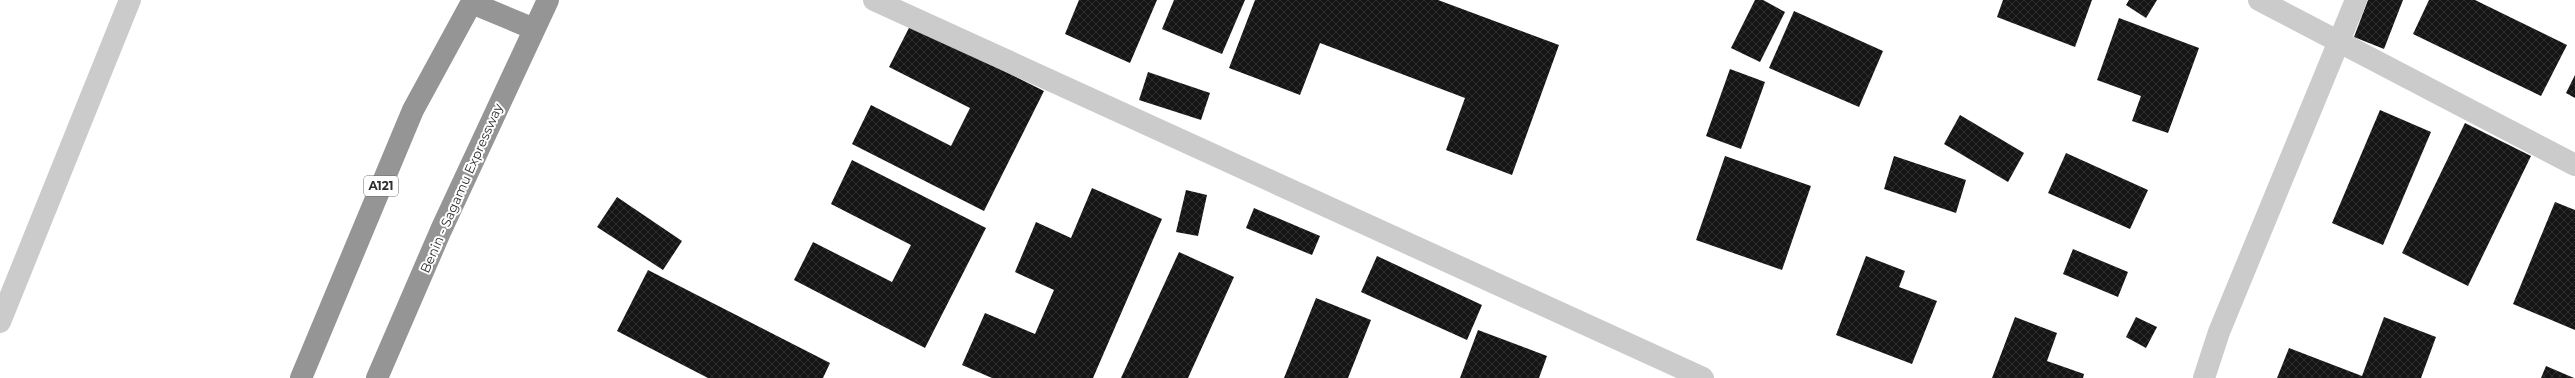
<svg xmlns="http://www.w3.org/2000/svg" width="2575" height="378" font-family="Montserrat,sans-serif">
<defs>
<pattern id="building-cross-hatch" width="8" height="8" patternUnits="userSpaceOnUse"><rect width="8" height="8" fill="#151515"/><path d="M0 0l8 8M0 8l8-8" fill="none" stroke="#2f2f2f"/></pattern>
</defs>
<rect width="100%" height="100%" fill="#fff"/>
<g fill="url(#building-cross-hatch)">
<path d="M 1079,0 L 1157,0 L 1130,63 L 1065,34 Z"/>
<path d="M 1174,0 L 1245,0 L 1222,54 L 1162,29 Z"/>
<path d="M 1255,0 L 1438,0 L 1559,45 L 1512,175 L 1446,150 L 1465,98 L 1320,43 L 1300,95 L 1229,68 Z"/>
<path d="M 1755,0 L 1763,0 L 1785,12 L 1760,62 L 1731,48 Z"/>
<path d="M 2003,0 L 2092,0 L 2075,47 L 1997,17 Z"/>
<path d="M 2129,0 L 2157,0 L 2146,18 L 2126,5 Z"/>
<path d="M 2368,0 L 2403,0 L 2384,49 L 2354,37 Z"/>
<path d="M 2429,0 L 2475,0 L 2567,45 L 2541,96 L 2413,34 Z"/>
<path d="M 1794,11 L 1883,51 L 1859,107 L 1769,68 Z"/>
<path d="M 2119,18 L 2199,48 L 2168,133 L 2132,121 L 2141,96 L 2097,80 Z"/>
<path d="M 911,24 L 1044,91 L 984,211 L 852,144 L 871,105 L 951,146 L 970,108 L 889,67 Z"/>
<path d="M 1730,69 L 1765,82 L 1741,149 L 1706,136 Z"/>
<path d="M 1148,72 L 1210,93 L 1201,120 L 1139,100 Z"/>
<path d="M 2575,75 L 2575,98 L 2566,93 Z"/>
<path d="M 2380,110 L 2431,132 L 2383,245 L 2332,223 Z"/>
<path d="M 1960,115 L 2024,153 L 2008,182 L 1944,144 Z"/>
<path d="M 2465,123 L 2531,156 L 2468,286 L 2402,253 Z"/>
<path d="M 2066,153 L 2148,190 L 2130,229 L 2048,193 Z"/>
<path d="M 1725,156 L 1811,186 L 1782,270 L 1696,240 Z"/>
<path d="M 1894,156 L 1966,180 L 1956,213 L 1884,189 Z"/>
<path d="M 852,160 L 986,228 L 925,348 L 794,280 L 813,242 L 892,282 L 911,245 L 831,204 Z"/>
<path d="M 1092,188 L 1162,219 L 1093,378 L 992,378 L 962,365 L 985,313 L 1035,334 L 1054,290 L 1015,272 L 1036,222 L 1071,238 Z"/>
<path d="M 1186,190 L 1207,195 L 1198,236 L 1176,232 Z"/>
<path d="M 617,197 L 682,241 L 663,270 L 597,227 Z"/>
<path d="M 2555,202 L 2575,210 L 2575,330 L 2513,304 Z"/>
<path d="M 1254,208 L 1320,236 L 1312,255 L 1246,228 Z"/>
<path d="M 2073,249 L 2128,272 L 2118,297 L 2063,274 Z"/>
<path d="M 1179,252 L 1234,277 L 1188,378 L 1121,378 Z"/>
<path d="M 1377,256 L 1482,305 L 1467,340 L 1361,292 Z"/>
<path d="M 1866,256 L 1905,271 L 1899,287 L 1937,301 L 1912,364 L 1836,335 Z"/>
<path d="M 648,270 L 830,363 L 823,378 L 708,378 L 617,331 Z"/>
<path d="M 1316,298 L 1371,320 L 1348,378 L 1284,378 Z"/>
<path d="M 2015,317 L 2057,333 L 2047,361 L 2084,374 L 2083,378 L 1992,378 Z"/>
<path d="M 2136,317 L 2157,327 L 2146,348 L 2126,337 Z"/>
<path d="M 2384,317 L 2436,337 L 2421,378 L 2277,378 L 2289,348 L 2362,376 Z"/>
<path d="M 1478,330 L 1547,356 L 1539,378 L 1460,378 Z"/>
<path d="M 2546,366 L 2574,378 L 2541,378 Z"/>
</g>
<g fill="none" stroke-linecap="round" stroke-linejoin="round">
<g stroke="#cbcbcb" stroke-width="22">
<path d="M 874,0 L 1703,378"/>
<path d="M 2259,0 L 2575,165"/>
<path d="M 0,322 L 130,0"/>
<path d="M 2204,378 L 2219,332 L 2356,0"/>
</g>
<g stroke="#959595" stroke-width="22">
<path d="M 472,3 L 534,29"/>
<path d="M 301,378 L 413,110 L 473,0"/>
<path d="M 377,378 L 441,230 L 548,0"/>
</g>
</g>
<g text-anchor="middle" stroke-width="4" stroke-linejoin="round" paint-order="stroke">
<rect fill="#fff" stroke="#6d6d6d" stroke-width="1" x="364" y="176" width="34" height="20" rx="3"/>
<g font-size="12" font-weight="bold" fill="#2e2e2e">
<text x="381" y="190">A121</text>
</g>
<g font-size="13" fill="#2e2e2e" stroke="#fff">
<text transform="translate(461 188) rotate(-66)" y="5">Benin - Sagamu Expressway</text>
</g>
</g>
</svg>
